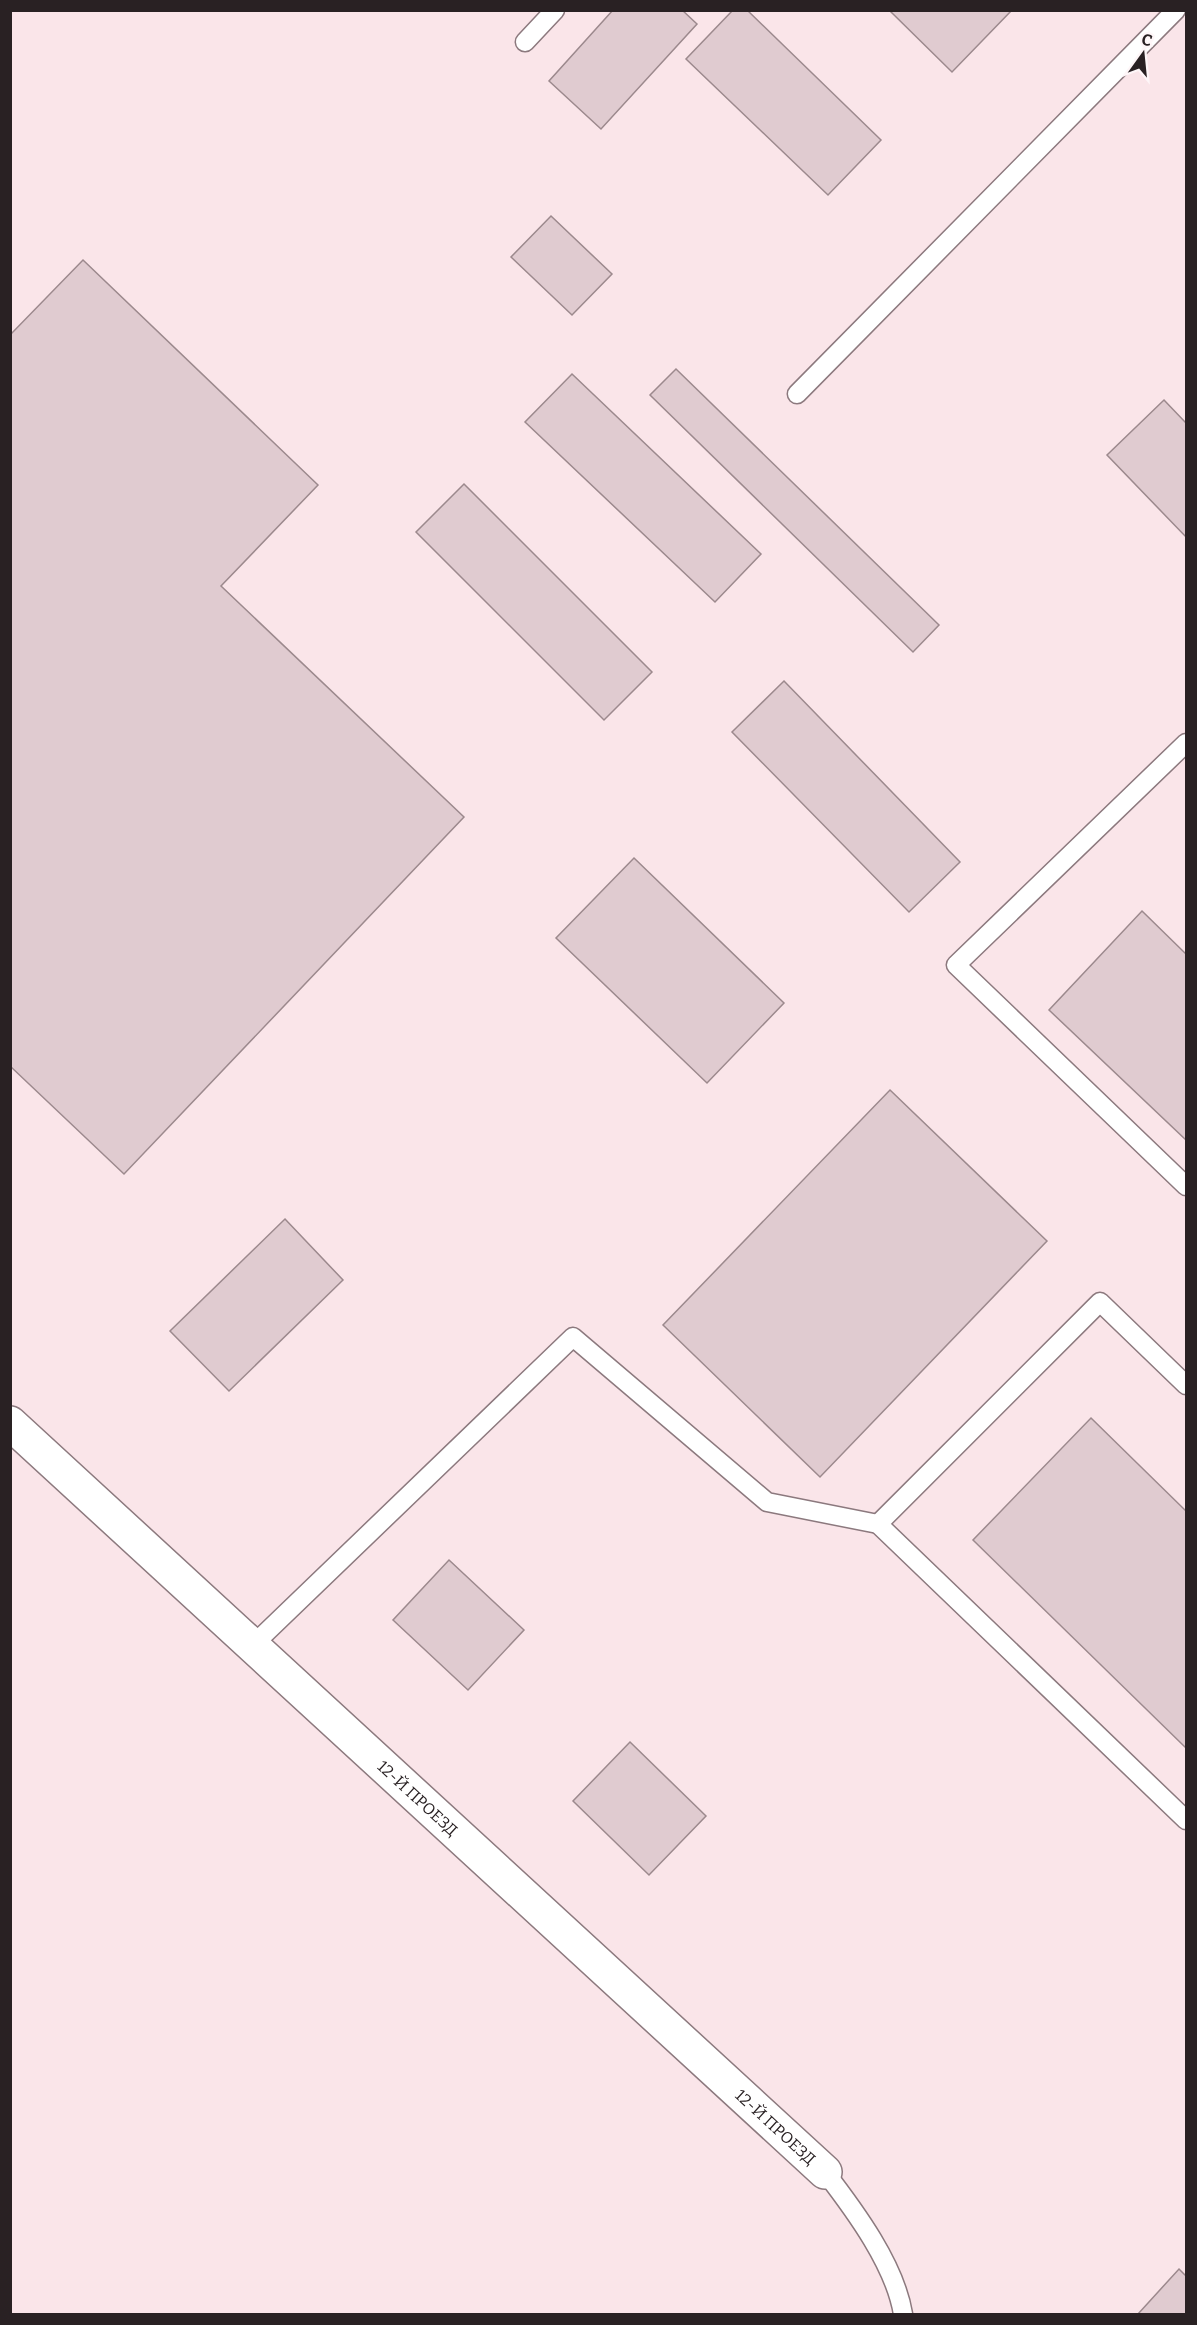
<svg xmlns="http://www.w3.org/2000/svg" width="1197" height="2325" font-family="Bitter,serif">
<rect width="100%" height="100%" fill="#fae5e9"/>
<g fill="#e0cbd0" stroke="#9c898d" stroke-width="1.5">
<path d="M 613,10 L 682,10 L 697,24 L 601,129 L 549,81 Z"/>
<path d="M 733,10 L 747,10 L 881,140 L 828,195 L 686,59 Z"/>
<path d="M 889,10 L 1012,10 L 952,72 Z"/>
<path d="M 551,216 L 612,274 L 572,315 L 511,257 Z"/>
<path d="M 83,260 L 318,485 L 221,586 L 464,817 L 124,1174 L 10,1066 L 10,335 Z"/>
<path d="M 676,369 L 939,625 L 913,652 L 650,395 Z"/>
<path d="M 572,374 L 761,554 L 715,602 L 525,422 Z"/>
<path d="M 1164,400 L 1186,423 L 1186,537 L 1107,455 Z"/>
<path d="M 464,484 L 652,672 L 604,720 L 416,532 Z"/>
<path d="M 784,681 L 960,862 L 909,912 L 732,732 Z"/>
<path d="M 634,858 L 784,1003 L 707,1083 L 556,938 Z"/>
<path d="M 1142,911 L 1186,954 L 1186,1140 L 1049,1010 Z"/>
<path d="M 890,1090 L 1047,1241 L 820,1477 L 663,1325 Z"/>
<path d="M 285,1219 L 343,1280 L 229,1391 L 170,1331 Z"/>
<path d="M 1091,1418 L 1186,1511 L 1186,1748 L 973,1540 Z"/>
<path d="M 449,1560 L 524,1630 L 468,1690 L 393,1620 Z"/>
<path d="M 630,1742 L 706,1816 L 649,1875 L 573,1801 Z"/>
<path d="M 1179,2269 L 1186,2276 L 1186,2314 L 1138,2314 Z"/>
</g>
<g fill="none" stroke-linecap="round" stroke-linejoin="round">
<defs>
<g id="lane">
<path d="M 525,42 L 555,10"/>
<path d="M 797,394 L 1176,10"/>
<path d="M 1186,743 L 956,965 L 1186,1186"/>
<path d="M 1186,1385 L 1100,1302 L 878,1524 L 1186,1820"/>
<path d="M 252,1646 L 573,1337 L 767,1502 L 878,1524"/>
<path d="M 825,2172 C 855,2211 895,2265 903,2314"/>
</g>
<g id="street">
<path id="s1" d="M 10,1423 L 825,2172"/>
</g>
</defs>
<use href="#lane" stroke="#8c797e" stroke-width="21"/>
<use href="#street" stroke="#8c797e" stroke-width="36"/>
<use href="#lane" stroke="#fff" stroke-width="18"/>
<use href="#street" stroke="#fff" stroke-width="33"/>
</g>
<g text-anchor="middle" stroke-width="5" stroke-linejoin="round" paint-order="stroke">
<g font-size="16" fill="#292123" stroke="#fef6f8">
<text dy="6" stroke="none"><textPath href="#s1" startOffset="554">12-Й ПРОЕЗД</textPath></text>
<text dy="6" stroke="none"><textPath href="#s1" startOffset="1040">12-Й ПРОЕЗД</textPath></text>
</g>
</g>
<rect width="1197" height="2325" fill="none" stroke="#292123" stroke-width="24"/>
<g transform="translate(1143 54) rotate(15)" stroke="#fef6f8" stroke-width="4.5" paint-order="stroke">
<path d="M0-4.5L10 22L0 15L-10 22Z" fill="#292123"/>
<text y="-9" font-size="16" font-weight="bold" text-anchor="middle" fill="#292123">С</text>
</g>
</svg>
